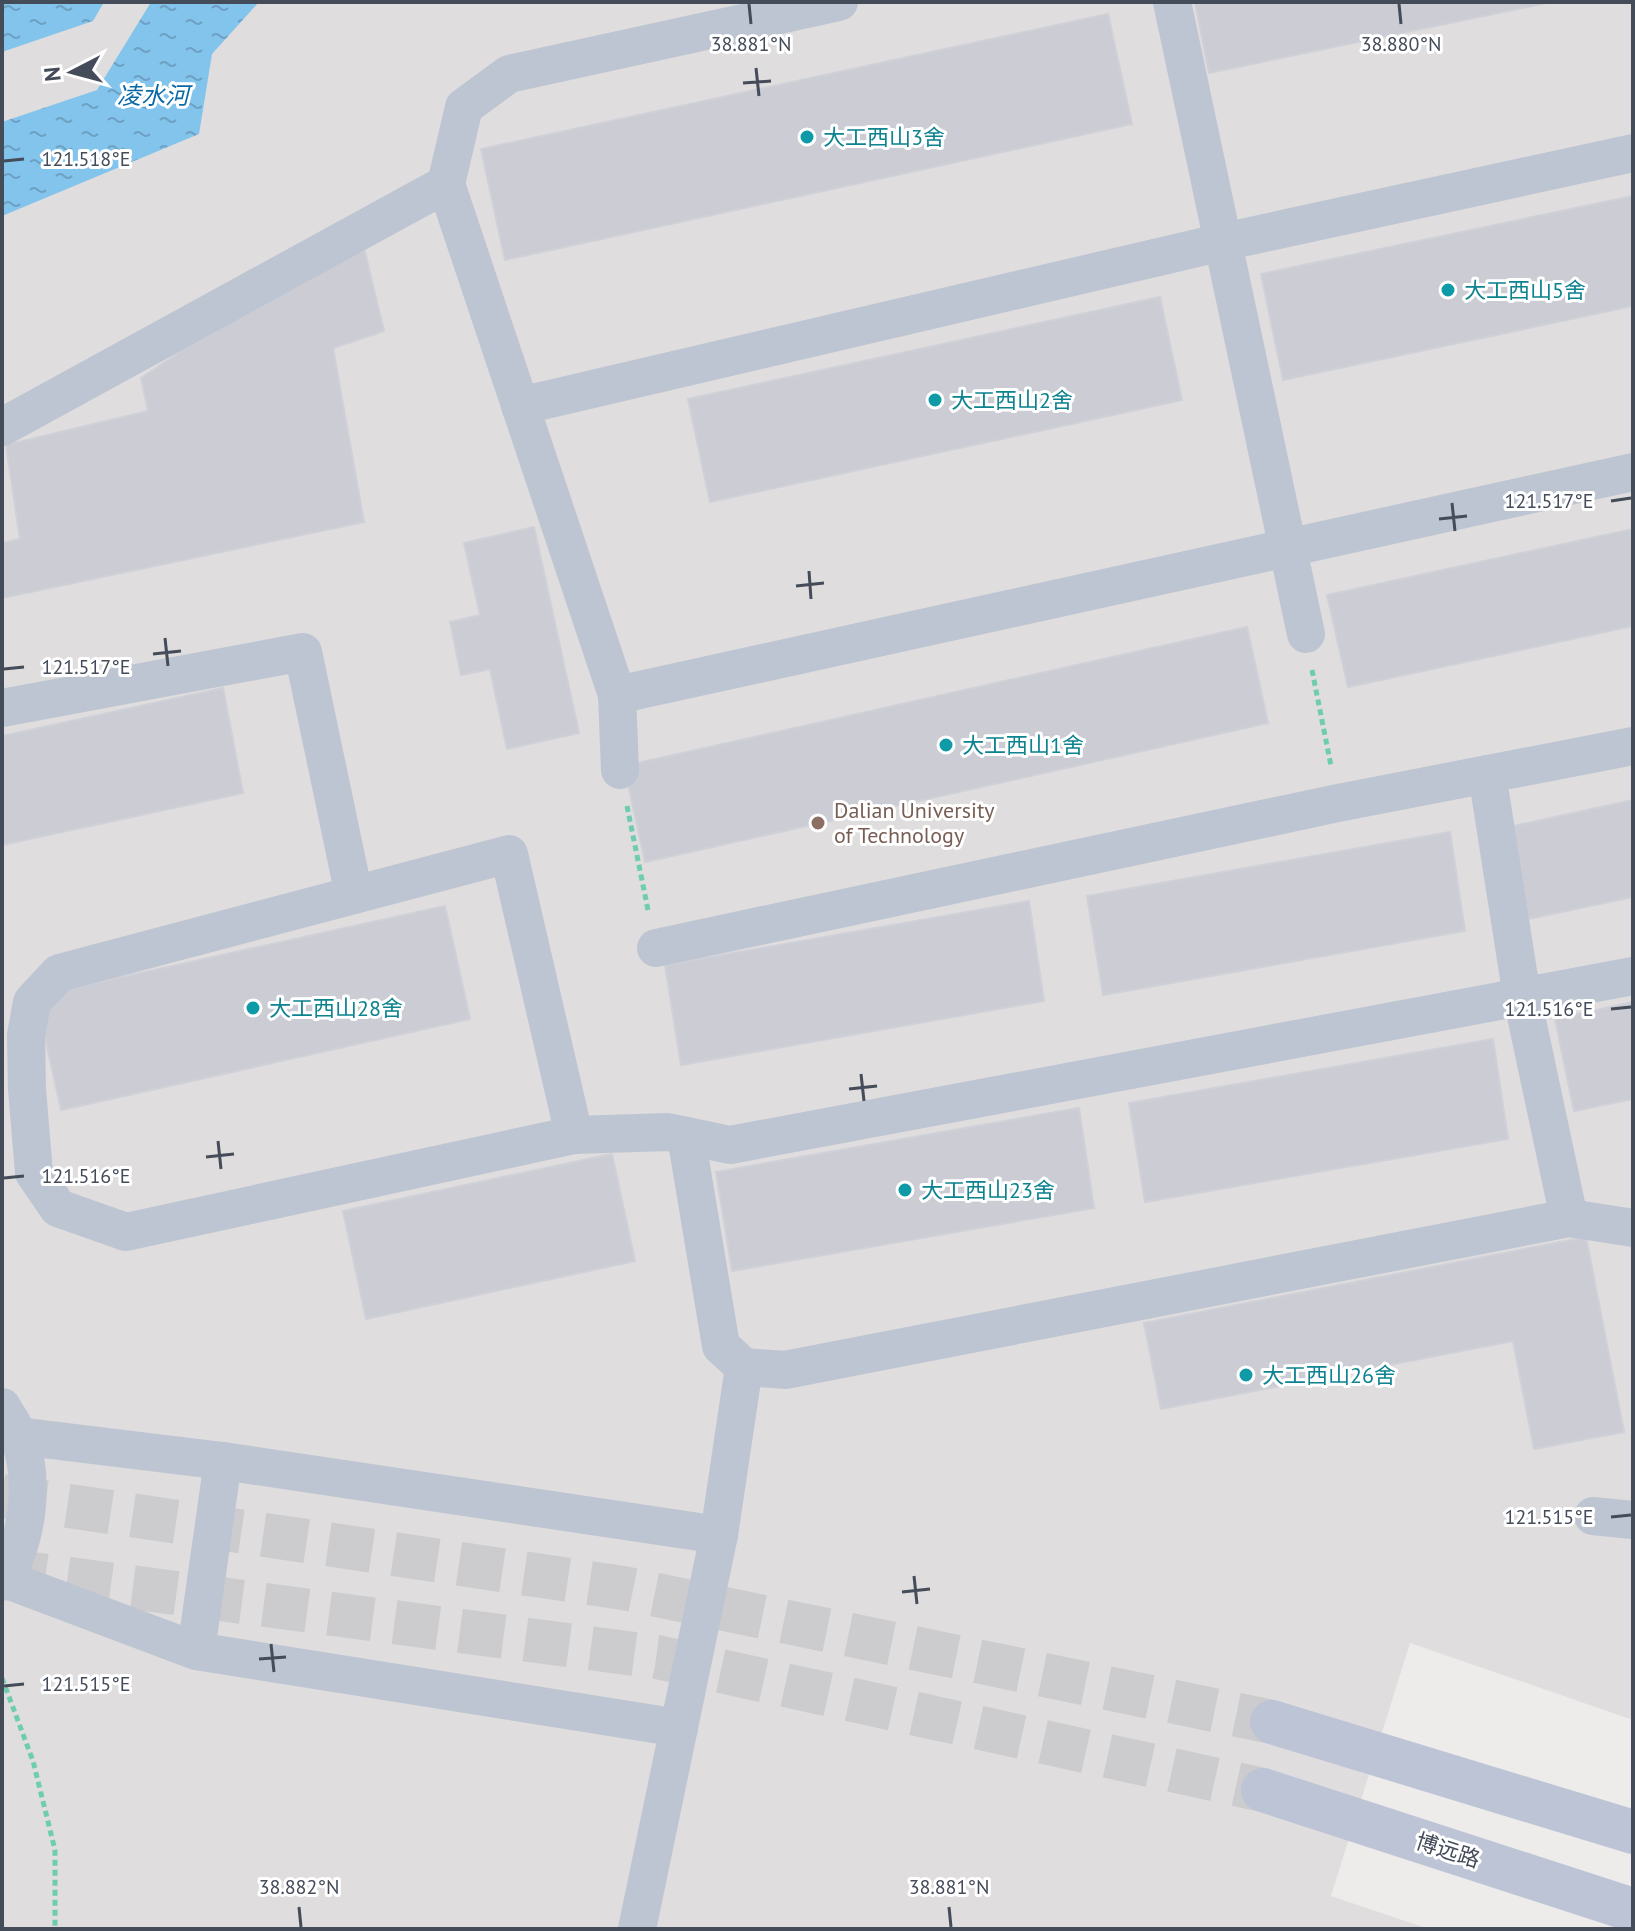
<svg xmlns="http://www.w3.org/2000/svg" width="1635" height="1931" font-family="'PT Sans','Noto Sans SC',sans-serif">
<defs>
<pattern id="water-ripples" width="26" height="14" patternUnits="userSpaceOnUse" patternTransform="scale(2)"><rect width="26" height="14" fill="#83c4ed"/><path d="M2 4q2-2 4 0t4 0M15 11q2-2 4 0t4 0" fill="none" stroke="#6da1c3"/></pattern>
</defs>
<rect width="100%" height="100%" fill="#eeeceb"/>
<path fill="#dfdddd" d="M 2,2 L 1633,2 L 1633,1720 L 1410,1643 L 1331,1896 L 1429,1929 L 2,1929 Z"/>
<g fill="url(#water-ripples)">
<path d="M 2,2 L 104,2 L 93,21 L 2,52 Z"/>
<path d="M 151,2 L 259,2 L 212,54 L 199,134 L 2,216 L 2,122 L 97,90 Z"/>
</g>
<g fill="#cbccd4" stroke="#cfd0d8" stroke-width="2">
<path d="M 1195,2 L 1551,2 L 1209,73 Z"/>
<path d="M 1108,14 L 1132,124 L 505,260 L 481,149 Z"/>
<path d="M 1633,196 L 1633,306 L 1283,380 L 1261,274 Z"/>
<path d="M 364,248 L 384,331 L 333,348 L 364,522 L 2,598 L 2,543 L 20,539 L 6,445 L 148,411 L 141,378 L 189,346 Z"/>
<path d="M 1160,297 L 1182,400 L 710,502 L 688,399 Z"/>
<path d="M 534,527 L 579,733 L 507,749 L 490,669 L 461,675 L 450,622 L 480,615 L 464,543 Z"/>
<path d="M 1633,529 L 1633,626 L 1348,687 L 1327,595 Z"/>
<path d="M 1247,627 L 1268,723 L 645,862 L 624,766 Z"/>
<path d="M 223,688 L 243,793 L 2,845 L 2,736 Z"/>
<path d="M 1633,800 L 1633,897 L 1528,919 L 1509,827 Z"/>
<path d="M 1450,832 L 1465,931 L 1103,995 L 1087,896 Z"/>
<path d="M 1029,901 L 1044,1001 L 681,1065 L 665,965 Z"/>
<path d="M 445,906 L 470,1019 L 61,1110 L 36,996 Z"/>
<path d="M 1633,1002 L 1633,1099 L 1574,1111 L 1555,1019 Z"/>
<path d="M 1493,1039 L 1508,1139 L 1145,1202 L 1129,1103 Z"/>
<path d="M 1079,1108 L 1094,1208 L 732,1271 L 716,1172 Z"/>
<path d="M 612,1154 L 635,1261 L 366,1319 L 343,1211 Z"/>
<path d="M 1586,1237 L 1624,1432 L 1534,1449 L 1513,1341 L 1161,1409 L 1144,1323 Z"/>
</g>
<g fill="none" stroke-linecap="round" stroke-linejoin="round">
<g stroke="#ccccce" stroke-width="44" stroke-dasharray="44 22" stroke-linecap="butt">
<path d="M 2,1496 L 623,1588 L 1272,1722"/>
<path d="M 2,1570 L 657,1657 L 1263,1790"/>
</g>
<g stroke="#6fcdaf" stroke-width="5" stroke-dasharray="6 4" stroke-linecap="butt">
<path d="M 1312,670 L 1331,766"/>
<path d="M 627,806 L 648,910"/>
<path d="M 2,1678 L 33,1761 L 55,1850 L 55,1929"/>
</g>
<g stroke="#bec5d2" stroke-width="38">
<path d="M 1172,2 L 1306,634"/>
<path d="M 446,184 L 617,695 L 1633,472"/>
<path d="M 520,406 L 1223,242 L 1633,153"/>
<path d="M 2,427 L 446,184 L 464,107 L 509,74 L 839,2"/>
<path d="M 617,695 L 620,770"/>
<path d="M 2,708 L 303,652 L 354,895"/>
<path d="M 509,854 L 574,1135 L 126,1232 L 58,1208 L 34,1173 L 27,1089 L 26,1035 L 32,1002 L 59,973 Z"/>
<path d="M 656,948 L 1338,803 L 1633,746"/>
<path d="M 574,1135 L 668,1132 L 730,1145 L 1633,976"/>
<path d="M 686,1136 L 721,1346 L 744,1367 L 785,1370 L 1569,1218 L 1522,997 L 1487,774"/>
<path d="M 1569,1218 L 1633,1228"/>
<path d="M 2,1407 C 7,1416 14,1425 18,1435 C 36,1479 28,1542 2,1582"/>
<path d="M 18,1436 L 223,1461 L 719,1535"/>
<path d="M 1593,1516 L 1633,1520"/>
<path d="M 5,1579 L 196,1651 L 679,1728"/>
<path d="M 196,1651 L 223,1461"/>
<path d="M 637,1929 L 719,1535 L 744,1367"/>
</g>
<g stroke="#bdc4d6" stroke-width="44">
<path d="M 1272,1722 L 1633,1832"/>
<path d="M 1263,1790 L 1633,1910"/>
</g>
</g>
<path fill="none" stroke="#444b59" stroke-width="3" d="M 749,4 L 751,24M 1399,4 L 1401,24M 756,68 L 759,96M 743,83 L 771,81M 4,161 L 24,159M 1611,501 L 1631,498M 1452,503 L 1455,531M 1439,519 L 1467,516M 809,571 L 811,599M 796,586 L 824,583M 165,638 L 168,666M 153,654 L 181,651M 4,669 L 24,667M 1611,1009 L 1631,1007M 861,1074 L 864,1101M 849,1089 L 877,1086M 218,1141 L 221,1169M 206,1157 L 234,1154M 4,1178 L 24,1176M 1611,1517 L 1631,1515M 914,1576 L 917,1604M 902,1592 L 930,1589M 271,1644 L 274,1672M 259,1659 L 286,1657M 4,1686 L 24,1684M 299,1907 L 301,1927M 949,1907 L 951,1927"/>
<g fill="#0f9aa8" stroke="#fff" stroke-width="3">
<circle cx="807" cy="137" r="8"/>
<circle cx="1448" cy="290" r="8"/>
<circle cx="935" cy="400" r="8"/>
<circle cx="946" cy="745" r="8"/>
<circle cx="253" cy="1008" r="8"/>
<circle cx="905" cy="1190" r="8"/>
<circle cx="1246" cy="1375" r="8"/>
</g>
<circle fill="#8d6e63" stroke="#fff" stroke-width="3" cx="818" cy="823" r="8"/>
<g text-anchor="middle" stroke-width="6" stroke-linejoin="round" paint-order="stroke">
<g font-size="22" fill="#0d838f" stroke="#fff" text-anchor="start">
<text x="823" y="145">大工西山3舍</text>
<text x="1464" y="298">大工西山5舍</text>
<text x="951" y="408">大工西山2舍</text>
<text x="962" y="753">大工西山1舍</text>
<text x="269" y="1016">大工西山28舍</text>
<text x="921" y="1198">大工西山23舍</text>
<text x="1262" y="1383">大工西山26舍</text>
</g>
<g font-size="22" fill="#785e54" stroke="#fff" text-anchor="start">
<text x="834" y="818">Dalian University<tspan x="834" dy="25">of Technology</tspan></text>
</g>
<g font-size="22" fill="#444b59" stroke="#fff">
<text transform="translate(1448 1850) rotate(18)" y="8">博远路</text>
</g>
<g font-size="24" font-style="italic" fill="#0969a7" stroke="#fff">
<text x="153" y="104">凌水河</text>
</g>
</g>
<g font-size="20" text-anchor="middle" fill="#444b59" stroke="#fff" stroke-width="6" stroke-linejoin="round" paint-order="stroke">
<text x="751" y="51">38.881°N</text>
<text x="1401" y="51">38.880°N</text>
<text x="86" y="166">121.518°E</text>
<text x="1549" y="508">121.517°E</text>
<text x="86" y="674">121.517°E</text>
<text x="1549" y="1016">121.516°E</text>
<text x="86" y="1183">121.516°E</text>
<text x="1549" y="1524">121.515°E</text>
<text x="86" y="1691">121.515°E</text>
<text x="299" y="1894">38.882°N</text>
<text x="949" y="1894">38.881°N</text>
</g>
<rect width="1635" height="1931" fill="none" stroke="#444b59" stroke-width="8"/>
<g transform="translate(72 72) rotate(264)" stroke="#ffffff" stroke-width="6" paint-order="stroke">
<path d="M0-6L14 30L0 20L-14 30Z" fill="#444b59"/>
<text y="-12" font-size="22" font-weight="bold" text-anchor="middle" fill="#444b59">N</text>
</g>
</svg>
